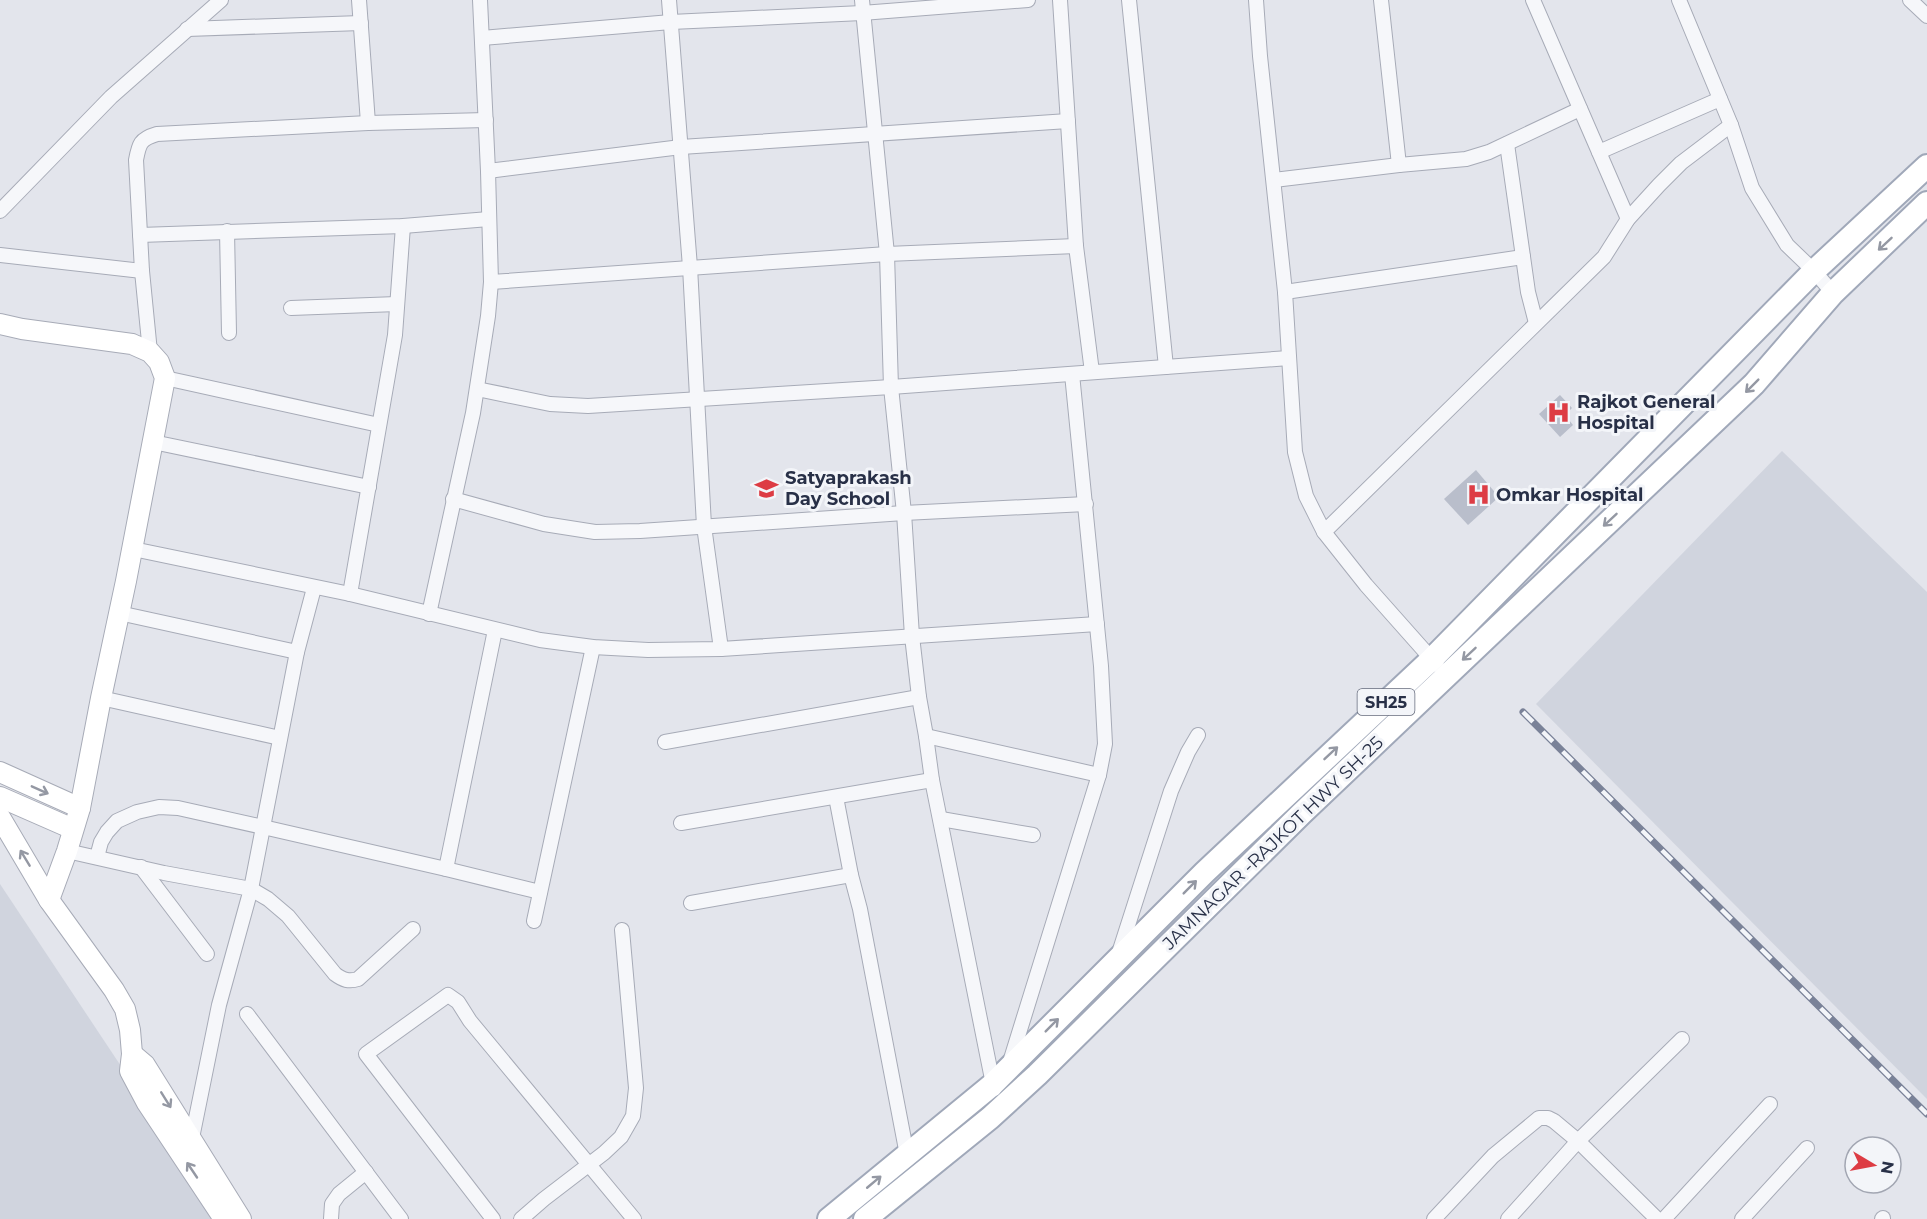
<svg xmlns="http://www.w3.org/2000/svg" width="1927" height="1219" font-family="Montserrat,sans-serif">
<rect width="100%" height="100%" fill="#e3e5ec"/>
<g fill="#d0d4de">
<path d="M 1782,451 L 1927,592 L 1927,1099 L 1536,704 Z"/>
<path d="M 0,884 L 190,1170 L 221,1219 L 0,1219 Z"/>
</g>
<g fill="#b9becb">
<path d="M 1560,395 L 1572,408 L 1565,415 L 1573,425 L 1560,437 L 1539,414 Z"/>
<path d="M 1476,470 L 1499,497 L 1468,525 L 1444,499 Z"/>
</g>
<g fill="none" stroke-linecap="round" stroke-linejoin="round">
<defs>
<g id="minor">
<path d="M 359,0 L 368,123"/>
<path d="M 669,0 L 690,267 L 704,526 L 721,649"/>
<path d="M 862,0 L 887,254 L 891,387 L 904,513 L 912,636 L 919,697 L 926,736 L 932,780 L 994,1089"/>
<path d="M 1060,0 L 1076,246 L 1092,372"/>
<path d="M 1129,0 L 1166,367"/>
<path d="M 1256,0 L 1260,56 L 1285,292 L 1295,452 L 1306,496 L 1324,532 L 1366,585 L 1437,665"/>
<path d="M 1381,0 L 1399,165"/>
<path d="M 1533,0 L 1628,219"/>
<path d="M 1679,0 L 1731,125 L 1752,188 L 1787,245 L 1814,271 L 1833,293"/>
<path d="M 1910,0 L 1927,16"/>
<path d="M 187,29 L 361,23"/>
<path d="M 482,38 L 671,22 L 862,13 L 1028,0"/>
<path d="M 1507,144 L 1528,292 L 1536,323"/>
<path d="M 1599,152 L 1720,99"/>
<path d="M 488,171 L 681,147 L 1068,121"/>
<path d="M 1274,180 L 1399,165 L 1466,159 L 1489,152 L 1580,109"/>
<path d="M 0,211 L 111,97 L 221,0"/>
<path d="M 227,231 L 229,333"/>
<path d="M 140,235 L 403,226 L 489,219"/>
<path d="M 0,255 L 142,271"/>
<path d="M 491,282 L 887,254 L 1076,246"/>
<path d="M 1285,292 L 1523,257"/>
<path d="M 291,308 L 397,304"/>
<path d="M 150,352 L 142,271 L 136,160 C 139,144 140,139 157,134 L 368,123 L 486,120"/>
<path d="M 165,378 L 379,425"/>
<path d="M 477,389 L 550,404 L 588,406 L 891,387 L 1289,358"/>
<path d="M 153,442 L 369,487"/>
<path d="M 453,499 L 544,524 L 595,532 L 640,531 L 904,513 L 1086,504"/>
<path d="M 1324,532 L 1604,257 L 1628,219 L 1659,185 L 1681,163 L 1731,125"/>
<path d="M 133,549 L 350,594 L 540,640 L 593,647 L 648,650 L 721,649 L 1097,624"/>
<path d="M 350,594 L 395,335 L 403,226"/>
<path d="M 119,613 L 297,652"/>
<path d="M 429,614 L 473,413 L 488,316 L 491,282 L 488,171 L 480,0"/>
<path d="M 101,698 L 280,738"/>
<path d="M 926,736 L 1099,775"/>
<path d="M 665,742 L 919,697"/>
<path d="M 836,797 L 851,875 L 860,909 L 907,1155"/>
<path d="M 941,819 L 1033,835"/>
<path d="M 681,823 L 932,780"/>
<path d="M 67,851 L 164,873 L 251,889 L 268,899 L 288,916 L 335,974 C 343,980 349,982 358,979 L 413,929"/>
<path d="M 97,857 L 101,842 L 107,832 L 117,821 L 137,812 L 159,807 L 178,808 L 263,827 L 446,869 L 540,892"/>
<path d="M 141,867 L 207,954"/>
<path d="M 446,869 L 495,630"/>
<path d="M 691,903 L 851,875"/>
<path d="M 534,921 L 593,647"/>
<path d="M 1119,953 L 1171,791 L 1188,752 L 1198,735"/>
<path d="M 247,1014 L 401,1219"/>
<path d="M 1010,1062 L 1099,775 L 1105,744 L 1101,666 L 1072,374"/>
<path d="M 192,1138 L 219,1005 L 251,889 L 297,652 L 314,588"/>
<path d="M 331,1219 L 332,1204 L 339,1194 L 366,1172"/>
<path d="M 493,1219 L 366,1054 L 448,995 L 458,1002 L 470,1021 L 634,1219"/>
<path d="M 521,1219 L 544,1199 L 604,1153 L 621,1137 L 633,1116 L 636,1088 L 622,930"/>
<path d="M 1434,1219 L 1493,1156 L 1539,1118 L 1548,1118 L 1554,1121 L 1578,1141 L 1657,1219"/>
<path d="M 1508,1219 L 1578,1141 L 1682,1039"/>
<path d="M 1664,1219 L 1770,1104"/>
<path d="M 1742,1219 L 1807,1148"/>
<path d="M 1882,1219 L 1883,1218"/>
</g>
<g id="secondary">
<path d="M 0,324 L 22,329 L 132,344 L 150,352 L 159,362 L 165,378 L 126,581 L 101,698 L 80,808 L 67,851 L 49,900"/>
<path d="M 0,772 L 80,808"/>
<path d="M 0,797 L 73,829"/>
<path d="M 0,817 L 49,900 L 114,990 L 125,1009 L 130,1030 L 132,1054 L 130,1071 L 147,1103 L 224,1219"/>
<path d="M 132,1054 L 145,1065 L 241,1219"/>
</g>
<g id="primary">
<path d="M 829,1219 L 992,1085 L 1205,872 L 1432,659 L 1814,271 L 1927,166"/>
<path d="M 865,1219 L 990,1118 L 1037,1075 L 1301,814 L 1754,384 L 1833,293 L 1927,203"/>
</g>
</defs>
<use href="#minor" stroke="#a7abb7" stroke-width="16"/>
<use href="#secondary" stroke="#a7abb7" stroke-width="22"/>
<use href="#primary" stroke="#a0a8b9" stroke-width="26"/>
<use href="#minor" stroke="#f6f7fa" stroke-width="14"/>
<use href="#secondary" stroke="#fff" stroke-width="20"/>
<use href="#primary" stroke="#fff" stroke-width="22"/>
<defs>
<path id="rail" d="M 1523,712 L 1927,1114"/>
</defs>
<use href="#rail" stroke="#7a8298" stroke-width="7"/>
<use href="#rail" stroke="#f3f5f9" stroke-width="4.5" stroke-dasharray="14" stroke-linecap="butt"/>
</g>
<defs><path id="oneway-shaft" d="M-6 0H5M1.5-3L5.5 0L1.5 3" fill="none" stroke-width="1.6" stroke-linecap="round" stroke-linejoin="round" transform="scale(1.5)"/></defs>
<g stroke="#9498a3">
<use href="#oneway-shaft" transform="translate(1885 244) rotate(137)"/>
<use href="#oneway-shaft" transform="translate(1752 386) rotate(135)"/>
<use href="#oneway-shaft" transform="translate(1610 520) rotate(137)"/>
<use href="#oneway-shaft" transform="translate(1469 654) rotate(137)"/>
<use href="#oneway-shaft" transform="translate(1331 753) rotate(-43)"/>
<use href="#oneway-shaft" transform="translate(40 790) rotate(24)"/>
<use href="#oneway-shaft" transform="translate(25 858) rotate(-121)"/>
<use href="#oneway-shaft" transform="translate(1190 887) rotate(-45)"/>
<use href="#oneway-shaft" transform="translate(1052 1025) rotate(-45)"/>
<use href="#oneway-shaft" transform="translate(166 1100) rotate(58)"/>
<use href="#oneway-shaft" transform="translate(192 1170) rotate(-124)"/>
<use href="#oneway-shaft" transform="translate(874 1182) rotate(-40)"/>
</g>
<defs>
<symbol id="hospital-bare" viewBox="-9 -9 18 18"><path d="M-5-5h3v3.5h4V-5h3V5h-3V1.5h-4V5h-3Z" fill="#dd3c44" stroke="#f3f5f9" stroke-width="2.5" paint-order="stroke"/></symbol>
<symbol id="university-bare" viewBox="-9 -9 18 18"><path d="M0-5L7-2L0 1L-7-2ZM-4 1L0 2.5L4 1V4Q0 6-4 4Z" fill="#dd3c44" stroke="#f3f5f9" stroke-width="2.5" paint-order="stroke"/></symbol>
</defs>
<g fill-rule="evenodd">
<use href="#hospital-bare" x="1542" y="396" width="33" height="33"/>
<use href="#university-bare" x="750" y="472" width="33" height="33"/>
<use href="#hospital-bare" x="1462" y="478" width="33" height="33"/>
</g>
<g text-anchor="middle" stroke-width="6" stroke-linejoin="round" paint-order="stroke">
<rect fill="#f3f5f9" stroke="#656b7c" stroke-width="1.5" x="1357.5" y="689" width="57" height="26" rx="4.5"/>
<g font-size="16" font-weight="bold" fill="#283047">
<text x="1386" y="708">SH25</text>
</g>
<g font-size="18" font-weight="bold" fill="#283047" stroke="#f3f5f9" text-anchor="start">
<text x="1577" y="408">Rajkot General<tspan x="1577" dy="21">Hospital</tspan></text>
<text x="785" y="484">Satyaprakash<tspan x="785" dy="21">Day School</tspan></text>
<text x="1496" y="501">Omkar Hospital</text>
</g>
<g font-size="18" fill="#283047" stroke="#f3f5f9">
<text transform="translate(1273 843) rotate(-44)" y="6">JAMNAGAR -RAJKOT HWY SH-25</text>
</g>
</g>
<g transform="translate(1873 1165) rotate(100)"><circle r="28" fill="#f3f5f9" stroke="#a2a6b2" stroke-width="1.5"/>
<path d="M0-4.5L10 22L0 15L-10 22Z" fill="#dd3c44"/>
<text y="-9" font-size="16" font-weight="bold" text-anchor="middle" fill="#283047">N</text>
</g>
</svg>
